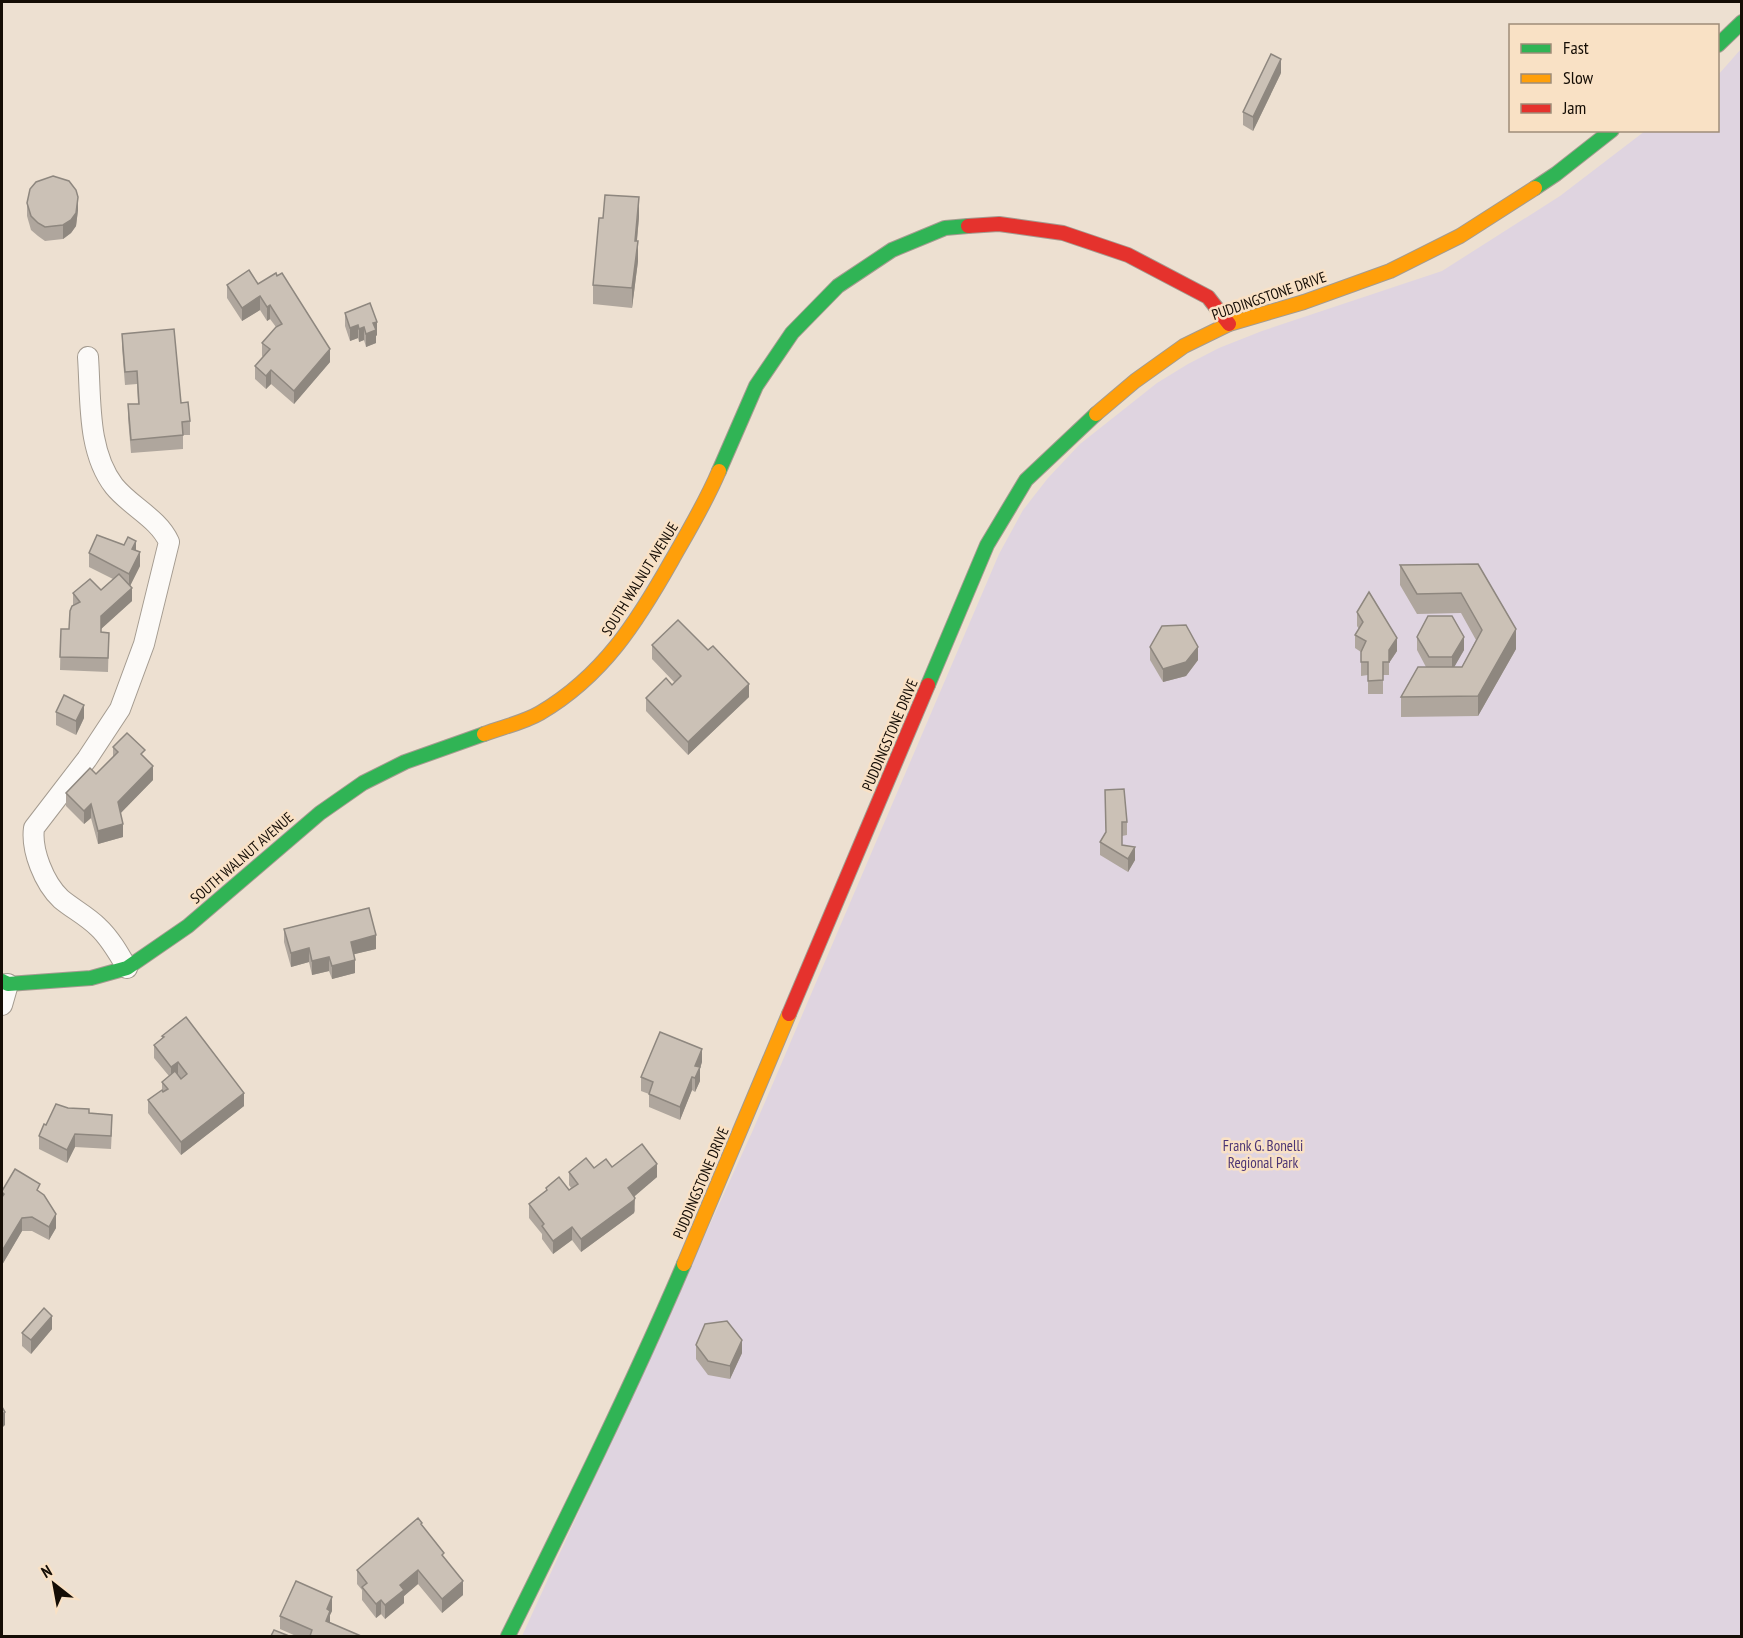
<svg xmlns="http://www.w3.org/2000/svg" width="1743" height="1638" font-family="'PT Sans Narrow',sans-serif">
<rect width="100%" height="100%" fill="#ede0d1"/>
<path fill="#dfd4e0" d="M 1741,49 L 1741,1636 L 522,1636 L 753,1130 L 999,554 L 1023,510 L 1048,478 L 1080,444 L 1157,383 L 1188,364 L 1219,348 L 1262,331 L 1442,271 L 1560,196 L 1645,131 L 1718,130 L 1718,75 Z"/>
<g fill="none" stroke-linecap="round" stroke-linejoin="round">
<defs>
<g id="street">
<path d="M 88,357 C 91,399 87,451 114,486 C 131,507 158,518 169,542 L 144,644 L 120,709 L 87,759 L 34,828 C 31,850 44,883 61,899 C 73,909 87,916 98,927 C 110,938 119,954 127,968"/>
<path d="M 2,1005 L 8,984"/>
</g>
<g id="fast">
<path d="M 1718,45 L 1742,22"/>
<path d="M 1535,188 L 1556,174 L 1612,130"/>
<path d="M 719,471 L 756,386 L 792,333 L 838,286 L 892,250 L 945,228 L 968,226"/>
<path d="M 928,685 L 987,545 L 1026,480 L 1096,414"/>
<path d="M 2,981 L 8,984 L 91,978 L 127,968 L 188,926 L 320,813 L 363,783 L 405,762 L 484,734"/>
<path d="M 508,1636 C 569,1513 630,1390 684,1264"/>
</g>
<g id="slow">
<path d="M 1096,414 L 1135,381 L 1184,346 L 1229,324 L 1304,302 L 1390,271 L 1460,236 L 1535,188"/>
<path d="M 484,734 C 502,727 523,723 540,713 C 603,676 637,622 672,560 C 689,530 706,502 719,471"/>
<path d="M 684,1264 L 789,1014"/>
</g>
<g id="jam">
<path d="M 968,226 L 999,224 L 1063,233 L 1128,255 L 1208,297 L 1229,324"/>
<path d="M 789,1014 L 928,685"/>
</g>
</defs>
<use href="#street" stroke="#a49b90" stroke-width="22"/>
<use href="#fast" stroke="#a49b90" stroke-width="16"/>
<use href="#slow" stroke="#a49b90" stroke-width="16"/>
<use href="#jam" stroke="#a49b90" stroke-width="16"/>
<use href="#street" stroke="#fcfaf8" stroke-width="20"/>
<use href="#fast" stroke="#30b455" stroke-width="14"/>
<use href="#slow" stroke="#ff9f0a" stroke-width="14"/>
<use href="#jam" stroke="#e5322d" stroke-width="14"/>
</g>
<g fill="#afa69d">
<path d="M 1281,73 L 1253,131 L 1243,125 L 1243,112 Z"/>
<path d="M 27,203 L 78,210 L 76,226 L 71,233 L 63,239 L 45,241 L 38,236 L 31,230 L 27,216 Z"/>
<path d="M 639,217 L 637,241 L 638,261 L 632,308 L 593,304 L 593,285 Z"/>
<path d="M 258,284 L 330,362 L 294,404 L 271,384 L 266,389 L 255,379 L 255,366 L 263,357 L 262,356 L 262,343 L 276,327 L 270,319 L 267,321 L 260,310 L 242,321 L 227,298 L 227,285 Z"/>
<path d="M 345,313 L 377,335 L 376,336 L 376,343 L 366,347 L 364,340 L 359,342 L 358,338 L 350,341 L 345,326 Z"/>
<path d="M 122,334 L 181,403 L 190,421 L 190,435 L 183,435 L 183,449 L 131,453 L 128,418 L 128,404 L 138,404 L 137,384 L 125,385 L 122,347 Z"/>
<path d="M 136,551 L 140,566 L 130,586 L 132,601 L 101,629 L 101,632 L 109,633 L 108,672 L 60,670 L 61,629 L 69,629 L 73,605 L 73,593 L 101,590 L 113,579 L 89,567 L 89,553 Z"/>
<path d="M 1478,564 L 1516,649 L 1478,716 L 1401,717 L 1401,697 L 1426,667 L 1417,650 L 1417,637 L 1464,650 L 1454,667 L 1462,667 L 1476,640 L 1461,613 L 1417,614 L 1400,585 L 1400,565 Z"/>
<path d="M 1357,612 L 1397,651 L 1389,663 L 1389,675 L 1383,675 L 1383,694 L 1368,694 L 1368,675 L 1361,676 L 1361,652 L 1355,648 L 1355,635 L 1359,629 L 1357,626 Z"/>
<path d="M 652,645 L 749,697 L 688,755 L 646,711 L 646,698 L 672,685 L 675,683 L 652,659 Z"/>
<path d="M 1150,647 L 1198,660 L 1186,676 L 1163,682 L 1150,660 Z"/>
<path d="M 56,712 L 84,718 L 76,735 L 56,725 Z"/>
<path d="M 113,747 L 145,758 L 153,780 L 120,813 L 123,837 L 98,844 L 91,818 L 84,824 L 66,806 L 66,793 L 96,774 L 113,757 Z"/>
<path d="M 1105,790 L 1127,822 L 1127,835 L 1122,836 L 1122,845 L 1135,860 L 1128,872 L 1100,855 L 1100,842 L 1106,833 Z"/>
<path d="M 284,929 L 376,949 L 354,954 L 355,973 L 332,979 L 329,971 L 312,975 L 309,962 L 291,967 L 284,942 Z"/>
<path d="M 162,1036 L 244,1106 L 181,1155 L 148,1113 L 148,1100 L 162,1091 L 162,1082 L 169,1076 L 154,1058 L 154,1045 L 162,1038 Z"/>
<path d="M 702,1062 L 700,1068 L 700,1081 L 695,1092 L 692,1090 L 680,1120 L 649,1107 L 649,1094 L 641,1091 L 641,1077 Z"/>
<path d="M 68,1108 L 89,1113 L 112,1128 L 111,1149 L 75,1147 L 67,1163 L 39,1149 L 39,1136 Z"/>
<path d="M 612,1167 L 657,1177 L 634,1196 L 635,1211 L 634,1213 L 581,1252 L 572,1240 L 553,1254 L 542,1239 L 542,1234 L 529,1218 L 529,1204 L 546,1192 L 546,1188 L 569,1190 L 571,1188 L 569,1185 L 569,1172 L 594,1168 Z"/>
<path d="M 2,1191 L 40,1192 L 56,1228 L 49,1240 L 32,1231 L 22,1231 L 2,1265 Z"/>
<path d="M 52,1329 L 31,1354 L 22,1346 L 22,1333 Z"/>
<path d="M 696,1345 L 742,1353 L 730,1379 L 708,1375 L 696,1359 Z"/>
<path d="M 422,1526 L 444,1558 L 463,1595 L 442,1613 L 418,1584 L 404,1596 L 404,1603 L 385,1619 L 381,1614 L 376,1618 L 362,1600 L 362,1590 L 357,1584 L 357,1570 Z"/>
<path d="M 332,1611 L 330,1615 L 330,1623 L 361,1636 L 296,1636 L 280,1629 L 280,1616 Z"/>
</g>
<g fill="#8e877f">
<path d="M 1281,59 L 1281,73 L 1253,131 L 1253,117 Z"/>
<path d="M 78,197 L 78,210 L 76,226 L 71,233 L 63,239 L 63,225 Z"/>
<path d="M 639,197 L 639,217 L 635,260 L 635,241 Z"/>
<path d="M 638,241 L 638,261 L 632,308 L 632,288 Z"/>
<path d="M 260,296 L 260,310 L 242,321 L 242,308 Z"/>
<path d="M 270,305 L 270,319 L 267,321 L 267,307 Z"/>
<path d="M 377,322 L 377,335 L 376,336 L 376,343 L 366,347 L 366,334 L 373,323 Z"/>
<path d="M 358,325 L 358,338 L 350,341 L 350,328 Z"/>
<path d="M 364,327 L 364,340 L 359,342 L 359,329 Z"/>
<path d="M 330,349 L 330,362 L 294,404 L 294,391 Z"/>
<path d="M 271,370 L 271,384 L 266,389 L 266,376 Z"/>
<path d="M 136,541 L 136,554 L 132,549 Z"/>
<path d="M 140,552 L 140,566 L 129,588 L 129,574 Z"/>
<path d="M 132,588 L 132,601 L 101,629 L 101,616 Z"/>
<path d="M 1516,629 L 1516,649 L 1478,716 L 1478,696 Z"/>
<path d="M 1464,637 L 1464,650 L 1452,671 L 1452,657 Z"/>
<path d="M 1397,638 L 1397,651 L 1389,663 L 1389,650 Z"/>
<path d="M 1198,647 L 1198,660 L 1186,676 L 1163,682 L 1163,669 Z"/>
<path d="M 749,684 L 749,697 L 688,755 L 688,742 Z"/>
<path d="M 84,705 L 84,718 L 76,735 L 76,721 Z"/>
<path d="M 153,766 L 153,780 L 118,816 L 118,802 Z"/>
<path d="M 91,804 L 91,818 L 84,824 L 84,811 Z"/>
<path d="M 123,824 L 123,837 L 98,844 L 98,831 Z"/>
<path d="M 1135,847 L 1135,860 L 1128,872 L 1128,859 Z"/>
<path d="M 376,935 L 376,949 L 351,955 L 351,942 Z"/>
<path d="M 309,948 L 309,962 L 291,967 L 291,953 Z"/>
<path d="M 329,957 L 329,971 L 312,975 L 312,961 Z"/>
<path d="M 355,960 L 355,973 L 332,979 L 332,966 Z"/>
<path d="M 702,1049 L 702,1062 L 700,1068 L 700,1081 L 695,1092 L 695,1066 Z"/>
<path d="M 178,1062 L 178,1075 L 171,1080 L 171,1067 Z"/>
<path d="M 692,1077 L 692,1090 L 680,1120 L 680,1107 Z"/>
<path d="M 244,1093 L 244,1106 L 181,1155 L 181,1142 Z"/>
<path d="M 75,1134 L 75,1147 L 67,1163 L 67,1150 Z"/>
<path d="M 657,1164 L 657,1177 L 628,1202 L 628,1188 Z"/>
<path d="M 635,1198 L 634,1213 L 581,1252 L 581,1239 Z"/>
<path d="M 56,1214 L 56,1228 L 49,1240 L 49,1227 Z"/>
<path d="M 22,1218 L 22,1231 L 2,1265 L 2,1251 Z"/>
<path d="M 572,1227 L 572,1240 L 553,1254 L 553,1241 Z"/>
<path d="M 52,1316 L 52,1329 L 31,1354 L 31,1340 Z"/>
<path d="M 742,1340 L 742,1353 L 730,1379 L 730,1366 Z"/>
<path d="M 5,1412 L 5,1425 L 2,1428 L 2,1414 Z"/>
<path d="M 418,1570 L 418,1584 L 404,1596 L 404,1603 L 385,1619 L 385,1605 L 400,1585 Z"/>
<path d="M 463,1581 L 463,1595 L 442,1613 L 442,1599 Z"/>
<path d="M 332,1597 L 332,1611 L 330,1615 L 330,1624 L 326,1634 L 327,1609 Z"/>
<path d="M 381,1600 L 381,1614 L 376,1618 L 376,1604 Z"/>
</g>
<g fill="#cbc1b6" stroke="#8e877f" stroke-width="1.5">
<path d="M 1271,54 L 1281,59 L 1253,117 L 1243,112 Z"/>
<path d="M 53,176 L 69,181 L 76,190 L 78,197 L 76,213 L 71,220 L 63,225 L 45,227 L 38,223 L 31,216 L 27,203 L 30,189 L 36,182 Z"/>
<path d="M 605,195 L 639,197 L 635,241 L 638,241 L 632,288 L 593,285 L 599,218 L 603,218 Z"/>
<path d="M 249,270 L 258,284 L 276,273 L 277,276 L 282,273 L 330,349 L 294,391 L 271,370 L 266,376 L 255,366 L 270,349 L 262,343 L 276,327 L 282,324 L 270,305 L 267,307 L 260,296 L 242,308 L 227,285 Z"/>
<path d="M 370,303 L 377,322 L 373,323 L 376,330 L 366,334 L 364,327 L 359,329 L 358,325 L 350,328 L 345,313 Z"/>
<path d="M 174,329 L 181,403 L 188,402 L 190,421 L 182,422 L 183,435 L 131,440 L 128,404 L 139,404 L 137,371 L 125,372 L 122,334 Z"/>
<path d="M 97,535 L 124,545 L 128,537 L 136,541 L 132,549 L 140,552 L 129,574 L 89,553 Z"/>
<path d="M 1478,564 L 1516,629 L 1478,696 L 1401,697 L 1418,667 L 1462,667 L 1482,630 L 1461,593 L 1417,594 L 1400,565 Z"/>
<path d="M 119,574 L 132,588 L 101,616 L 101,632 L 109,633 L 108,658 L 60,657 L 61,629 L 69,629 L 70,611 L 72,606 L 80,602 L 73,593 L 90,579 L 101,590 Z"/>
<path d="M 1369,592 L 1397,638 L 1389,650 L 1389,662 L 1383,662 L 1383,680 L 1368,681 L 1368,662 L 1361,662 L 1361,652 L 1366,641 L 1355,635 L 1363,622 L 1357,612 Z"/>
<path d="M 1428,616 L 1452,616 L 1464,637 L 1452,657 L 1429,657 L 1417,637 Z"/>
<path d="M 678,620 L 708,650 L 713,646 L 749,684 L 688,742 L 646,698 L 666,678 L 672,685 L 681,676 L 652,645 Z"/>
<path d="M 1186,625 L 1198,647 L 1186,662 L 1163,669 L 1150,647 L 1162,626 Z"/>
<path d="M 64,695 L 84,705 L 76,721 L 56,712 Z"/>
<path d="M 127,733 L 145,750 L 141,754 L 153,766 L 118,802 L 123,824 L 98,831 L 91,804 L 84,811 L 66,793 L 90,768 L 96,774 L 118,752 L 113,747 Z"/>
<path d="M 1124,789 L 1127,822 L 1122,822 L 1122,845 L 1135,847 L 1128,859 L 1100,842 L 1106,832 L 1105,790 Z"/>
<path d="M 369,908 L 376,935 L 351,942 L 355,960 L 332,966 L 329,957 L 312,961 L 309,948 L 291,953 L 284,929 Z"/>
<path d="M 186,1017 L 244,1093 L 181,1142 L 148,1100 L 162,1090 L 163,1092 L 168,1089 L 162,1082 L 175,1071 L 181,1079 L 187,1074 L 178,1062 L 171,1067 L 154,1045 L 164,1037 L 162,1036 Z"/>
<path d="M 660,1032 L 702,1049 L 695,1066 L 700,1067 L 695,1078 L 692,1077 L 680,1107 L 649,1094 L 653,1082 L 641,1077 Z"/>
<path d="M 56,1104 L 68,1108 L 89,1109 L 89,1113 L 112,1115 L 111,1136 L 75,1134 L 67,1150 L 39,1136 L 44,1124 L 46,1125 Z"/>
<path d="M 642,1144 L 657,1164 L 628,1188 L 635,1198 L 634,1200 L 581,1239 L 572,1227 L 553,1241 L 542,1226 L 544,1224 L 529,1204 L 547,1190 L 546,1188 L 559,1177 L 569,1190 L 578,1184 L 569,1172 L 586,1158 L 594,1168 L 606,1159 L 612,1167 Z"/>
<path d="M 15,1169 L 40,1184 L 37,1190 L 44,1195 L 56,1214 L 49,1227 L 32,1217 L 22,1218 L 2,1251 L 2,1197 L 4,1194 L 2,1192 L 2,1191 Z"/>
<path d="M 44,1308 L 52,1316 L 31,1340 L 22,1333 Z"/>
<path d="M 727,1321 L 742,1340 L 730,1366 L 708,1361 L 696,1345 L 705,1324 Z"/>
<path d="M 2,1407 L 5,1412 L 2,1414 Z"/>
<path d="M 418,1518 L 422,1523 L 421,1524 L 444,1553 L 442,1555 L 463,1581 L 442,1599 L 418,1570 L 400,1585 L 404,1590 L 385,1605 L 381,1600 L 376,1604 L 362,1587 L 367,1583 L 357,1570 Z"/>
<path d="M 296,1581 L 332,1597 L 327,1609 L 330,1611 L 326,1621 L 361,1636 L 310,1636 L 312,1630 L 280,1616 Z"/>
<path d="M 274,1630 L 289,1636 L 271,1636 Z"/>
</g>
<g text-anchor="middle" stroke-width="5" stroke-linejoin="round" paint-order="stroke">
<g font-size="15" fill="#150d05" stroke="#f9e1c5">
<text transform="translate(1269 296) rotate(-19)" y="5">PUDDINGSTONE DRIVE</text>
<text transform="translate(640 579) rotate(-58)" y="5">SOUTH WALNUT AVENUE</text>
<text transform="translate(890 735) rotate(-67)" y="5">PUDDINGSTONE DRIVE</text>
<text transform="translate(242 858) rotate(-41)" y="5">SOUTH WALNUT AVENUE</text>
<text transform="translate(701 1183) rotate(-67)" y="5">PUDDINGSTONE DRIVE</text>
</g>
<g font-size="15" fill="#4c3675" stroke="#f9e1c5">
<text x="1263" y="1151">Frank G. Bonelli<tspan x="1263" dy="17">Regional Park</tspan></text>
</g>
</g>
<rect width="1743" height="1638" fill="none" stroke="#150d05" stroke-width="6"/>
<rect x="1509" y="24" width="210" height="108" fill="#f9e1c5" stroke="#9e8c78" stroke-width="1.5"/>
<rect x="1521" y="44" width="30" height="9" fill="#30b455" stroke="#9e8c78" stroke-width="1.5"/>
<text x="1563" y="54" font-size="18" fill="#150d05">Fast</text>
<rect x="1521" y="74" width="30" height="9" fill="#ff9f0a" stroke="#9e8c78" stroke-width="1.5"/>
<text x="1563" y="84" font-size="18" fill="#150d05">Slow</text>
<rect x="1521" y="104" width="30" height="9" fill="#e5322d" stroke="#9e8c78" stroke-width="1.5"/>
<text x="1563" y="114" font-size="18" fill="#150d05">Jam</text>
<g transform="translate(54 1584) rotate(329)" stroke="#f9e1c5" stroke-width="4.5" paint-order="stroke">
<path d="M0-4.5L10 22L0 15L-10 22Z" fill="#150d05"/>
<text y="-9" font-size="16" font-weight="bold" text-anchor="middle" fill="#150d05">N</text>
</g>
</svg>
